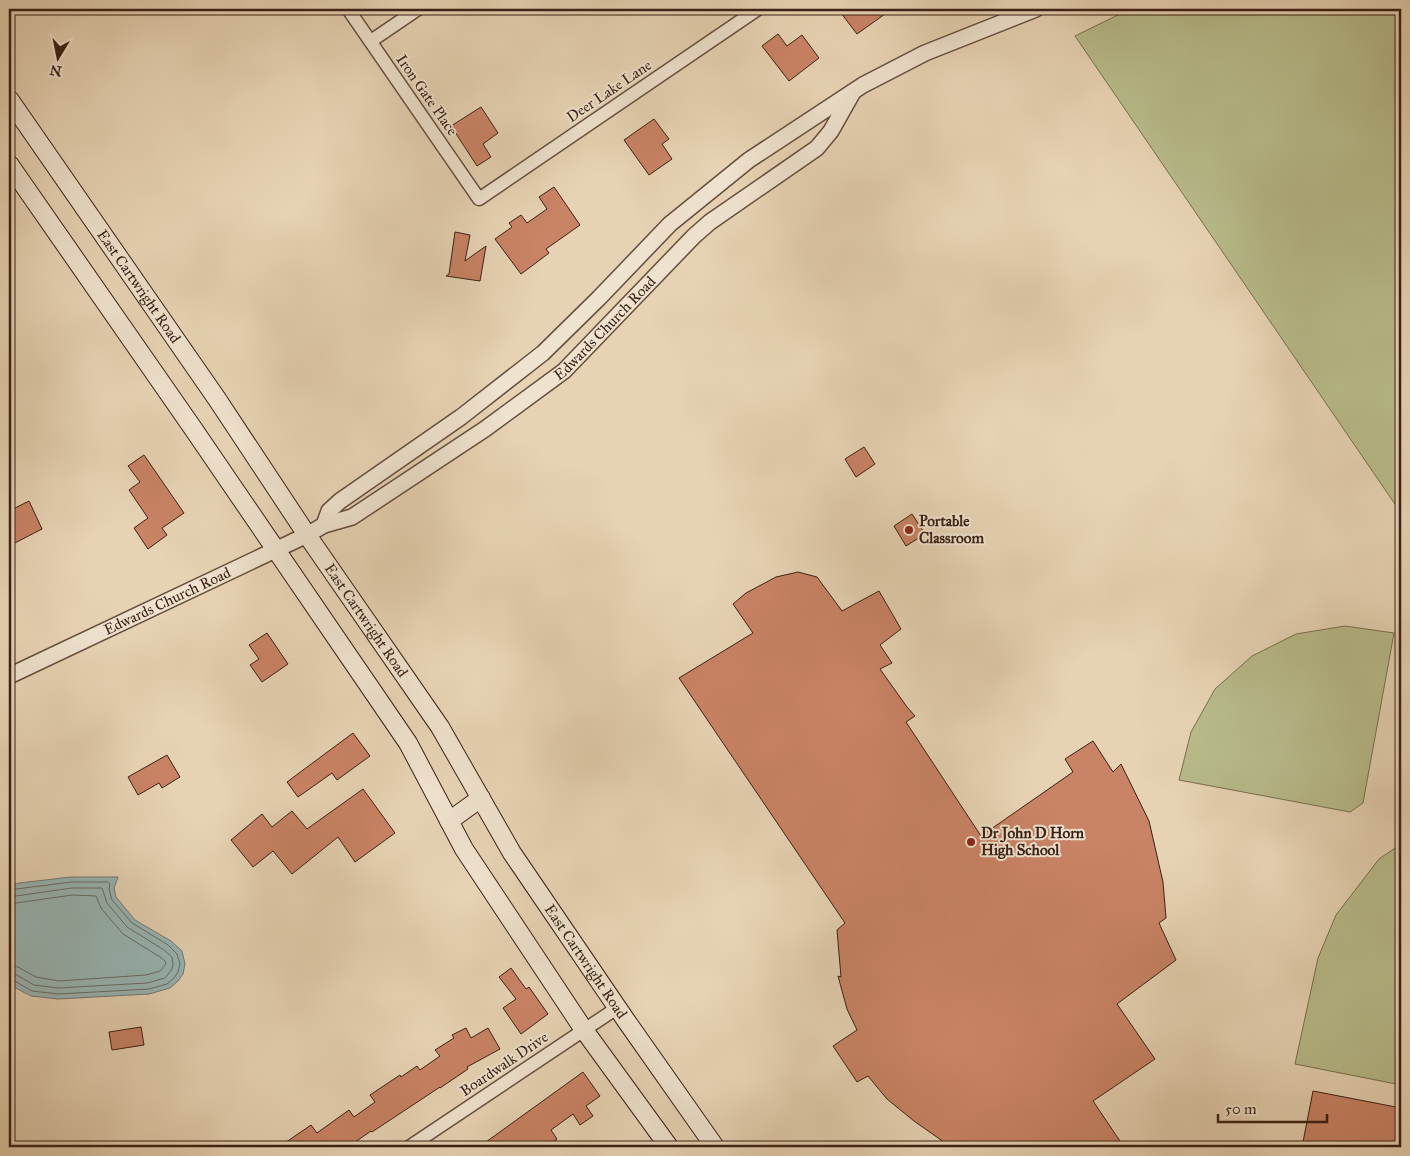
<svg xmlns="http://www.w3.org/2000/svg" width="1410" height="1156" font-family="'IM FELL Great Primer',serif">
<rect width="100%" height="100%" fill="#e7d3b4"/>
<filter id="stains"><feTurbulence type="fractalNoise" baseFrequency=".004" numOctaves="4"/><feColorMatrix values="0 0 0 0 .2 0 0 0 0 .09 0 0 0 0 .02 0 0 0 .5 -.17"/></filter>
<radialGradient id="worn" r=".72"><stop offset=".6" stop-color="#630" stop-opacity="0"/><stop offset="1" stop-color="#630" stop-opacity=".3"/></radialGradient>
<g fill="#b8bb8b" stroke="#796e50">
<path d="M 1130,9 L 1401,9 L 1401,513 L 1075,36 Z"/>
<path d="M 1345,626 L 1394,633 L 1363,803 L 1350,812 L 1179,780 L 1191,732 L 1215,689 L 1252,656 L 1296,634 Z"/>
<path d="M 1401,844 L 1401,1085 L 1295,1064 L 1318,958 L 1336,915 L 1379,859 Z"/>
</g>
<path fill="#98b6b5" stroke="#727a75" d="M 71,877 L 118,877 L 114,888 L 116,897 L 135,920 L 171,941 L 182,951 L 185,964 L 183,974 L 178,981 L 170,988 L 149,994 L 58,999 L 31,996 L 12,986 L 9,982 L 9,886 L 19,883 Z"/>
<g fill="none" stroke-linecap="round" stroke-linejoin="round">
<g stroke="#696b65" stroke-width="1">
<path d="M 9,890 L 71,882 L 108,882 L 110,884 L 109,889 L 112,900 L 132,923 L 168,945 L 177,954 L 180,964 L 178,972 L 174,978 L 167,984 L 149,989 L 58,994 L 32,991 L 13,980 L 9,979"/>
<path d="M 9,897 L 72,888 L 102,888 L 107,903 L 127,927 L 164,950 L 172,957 L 173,964 L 172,969 L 165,978 L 147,983 L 58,988 L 34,985 L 15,974 L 9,973"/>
<path d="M 9,904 L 72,895 L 96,896 L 101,908 L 123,934 L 160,957 L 165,961 L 166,964 L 160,971 L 146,975 L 59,981 L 36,977 L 18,967 L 9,965"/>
</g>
</g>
<g fill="#c98365" stroke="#3a2015">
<path d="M 838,9 L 892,9 L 857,34 Z"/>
<path d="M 778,34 L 787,46 L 802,35 L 819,58 L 789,81 L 762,46 Z"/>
<path d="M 481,107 L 498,133 L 483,144 L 491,157 L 477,166 L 451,126 Z"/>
<path d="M 654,119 L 669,139 L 662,144 L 672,159 L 649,175 L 624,140 Z"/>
<path d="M 554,187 L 580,225 L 546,249 L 549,253 L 521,274 L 495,239 L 512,227 L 509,223 L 521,215 L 527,223 L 547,209 L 539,197 Z"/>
<path d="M 455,232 L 470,235 L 465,261 L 486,246 L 480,281 L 446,276 L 449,274 Z"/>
<path d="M 864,447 L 875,464 L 856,477 L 845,459 Z"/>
<path d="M 144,455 L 184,513 L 162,528 L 167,535 L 148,549 L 134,528 L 148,518 L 129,490 L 140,482 L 128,466 Z"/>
<path d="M 29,501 L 42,529 L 9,546 L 9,511 Z"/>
<path d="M 912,514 L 925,534 L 906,546 L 894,526 Z"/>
<path d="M 798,572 L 817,577 L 842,611 L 879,591 L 901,629 L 880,645 L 892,663 L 880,669 L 907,707 L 915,716 L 906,722 L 981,836 L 1073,772 L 1065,759 L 1093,741 L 1113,772 L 1121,764 L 1149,821 L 1163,882 L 1166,918 L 1159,923 L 1176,960 L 1117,1004 L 1155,1059 L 1093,1101 L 1124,1147 L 951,1147 L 914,1121 L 887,1099 L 868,1076 L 857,1082 L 833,1046 L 857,1030 L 847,1009 L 838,976 L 841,977 L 837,930 L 845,923 L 679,678 L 753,633 L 733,604 L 746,593 L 776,577 Z"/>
<path d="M 267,633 L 288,664 L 262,682 L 250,665 L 259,659 L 249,645 Z"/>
<path d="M 353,733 L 370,756 L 337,780 L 332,773 L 298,797 L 287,782 Z"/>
<path d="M 167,755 L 180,777 L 162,788 L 159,783 L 138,795 L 128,777 Z"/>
<path d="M 363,789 L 395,833 L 355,862 L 338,837 L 292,874 L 273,851 L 253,867 L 231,840 L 262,814 L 272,827 L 292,811 L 307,829 Z"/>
<path d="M 511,968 L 526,989 L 529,987 L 548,1014 L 521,1034 L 503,1008 L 516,999 L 499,977 Z"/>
<path d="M 141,1027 L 144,1045 L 112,1050 L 109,1032 Z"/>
<path d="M 466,1028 L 471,1038 L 488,1028 L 500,1049 L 467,1067 L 468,1069 L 440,1088 L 440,1087 L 372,1132 L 371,1131 L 348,1147 L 279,1147 L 311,1125 L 317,1133 L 349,1110 L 354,1117 L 375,1102 L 370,1095 L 400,1075 L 401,1077 L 417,1066 L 420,1070 L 440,1056 L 435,1050 L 454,1038 L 452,1035 Z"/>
<path d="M 583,1072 L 600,1096 L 586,1106 L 593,1116 L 580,1125 L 573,1114 L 551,1130 L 557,1139 L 546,1147 L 479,1147 Z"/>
<path d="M 1313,1091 L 1401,1108 L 1401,1147 L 1320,1147 L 1318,1145 L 1303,1142 Z"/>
</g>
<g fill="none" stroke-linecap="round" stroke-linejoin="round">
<defs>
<g id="minor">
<path d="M 348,9 L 479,199 L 758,9"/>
<path d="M 371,41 L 418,9"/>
<path d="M 409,1147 L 617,1008"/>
</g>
<g id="tertiary">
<path d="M 324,525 L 329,511 L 340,501 L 461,417 L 543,353 L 599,298 L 670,224 L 749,160 L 863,85 L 925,53 L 1036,9"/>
<path id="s1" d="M 9,676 L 307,535 L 324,525 L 352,517 L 485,429 L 564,371 L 694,236 L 710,222 L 817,148 L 831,131 L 853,92"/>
</g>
<g id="secondary">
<path id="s2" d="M 9,99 L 217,399 L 307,535 L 440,727 L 512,853 L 625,1019 L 715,1147"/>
<path d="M 9,164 L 192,427 L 408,743 L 464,849 L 584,1030 L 669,1147"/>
<path d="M 449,821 L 481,798"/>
</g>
</defs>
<use href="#minor" stroke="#654d3d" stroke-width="15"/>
<use href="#tertiary" stroke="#654d3d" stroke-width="18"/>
<use href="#secondary" stroke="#3a2015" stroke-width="20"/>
<use href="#minor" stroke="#efe2ce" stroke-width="12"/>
<use href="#tertiary" stroke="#efe2ce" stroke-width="15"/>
<use href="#secondary" stroke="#efe2ce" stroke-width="18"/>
</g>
<g fill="#8f2418" stroke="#efe2ce" stroke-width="2">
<circle cx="909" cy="530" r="5"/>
<circle cx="971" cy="842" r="5"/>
</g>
<g text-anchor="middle" stroke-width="4" stroke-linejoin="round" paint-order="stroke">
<g font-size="15" fill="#3a2015" stroke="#efe2ce">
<text transform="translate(609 91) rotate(-34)" y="5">Deer Lake Lane</text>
<text transform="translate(427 95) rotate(55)" y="5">Iron Gate Place</text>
<text dy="5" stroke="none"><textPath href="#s2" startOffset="228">East Cartwright Road</textPath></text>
<text dy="5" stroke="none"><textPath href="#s1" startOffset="695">Edwards Church Road</textPath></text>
<text dy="5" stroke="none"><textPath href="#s1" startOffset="175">Edwards Church Road</textPath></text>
<text dy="5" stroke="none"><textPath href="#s2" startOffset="632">East Cartwright Road</textPath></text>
<text dy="5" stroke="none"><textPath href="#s2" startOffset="1038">East Cartwright Road</textPath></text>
<text transform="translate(504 1064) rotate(-34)" y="5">Boardwalk Drive</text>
</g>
<g font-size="15" font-weight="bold" fill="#3a2015" stroke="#efe2ce" text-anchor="start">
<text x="919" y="526">Portable<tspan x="919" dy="17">Classroom</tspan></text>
<text x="981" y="838">Dr John D Horn<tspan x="981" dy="17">High School</tspan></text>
</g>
</g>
<rect width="1410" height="1156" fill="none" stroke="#e7d3b4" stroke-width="30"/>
<rect x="10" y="10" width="1390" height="1136" fill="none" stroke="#3a2015" stroke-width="2.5"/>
<rect x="15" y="15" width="1380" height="1126" fill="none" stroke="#3a2015"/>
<g transform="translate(58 58) rotate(190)" stroke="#efe2ce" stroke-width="4" paint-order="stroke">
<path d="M0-4L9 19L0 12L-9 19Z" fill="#3a2015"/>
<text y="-8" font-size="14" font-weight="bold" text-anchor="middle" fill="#3a2015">N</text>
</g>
<path d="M1218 1114v8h109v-8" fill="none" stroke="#3a2015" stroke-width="2.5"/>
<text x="1225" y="1114" font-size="15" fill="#3a2015" stroke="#efe2ce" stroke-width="4" paint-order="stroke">50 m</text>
<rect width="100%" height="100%" filter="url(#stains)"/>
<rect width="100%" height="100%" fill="url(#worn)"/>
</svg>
